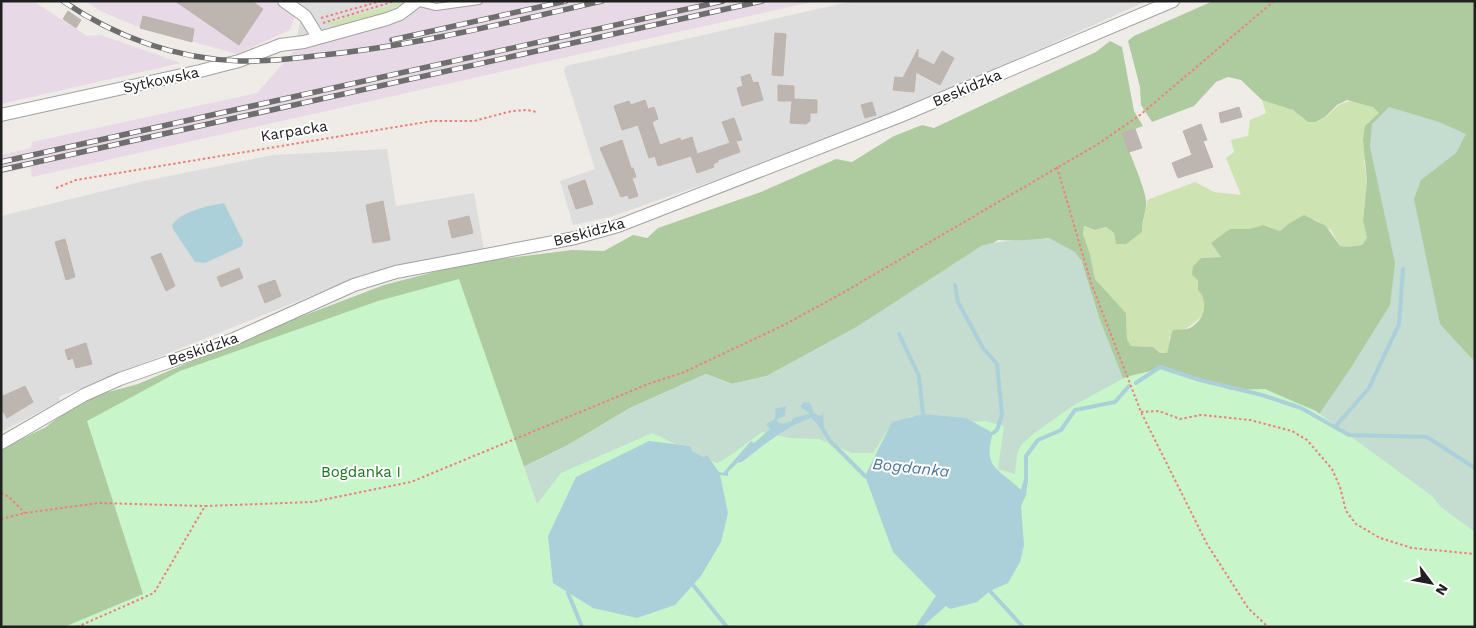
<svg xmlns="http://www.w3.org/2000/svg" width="1476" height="628" font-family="'Work Sans',sans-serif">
<rect width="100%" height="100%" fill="#efece7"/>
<g fill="#dedddd">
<path d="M 293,1 L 564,1 L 482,21 L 294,51 L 303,8 Z"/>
<path d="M 853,1 L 1147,1 L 980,76 L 811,147 L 610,217 L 573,225 L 560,181 L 595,169 L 564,71 L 566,66 Z"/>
<path d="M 387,149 L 396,206 L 474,193 L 484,250 L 368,273 L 59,397 L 60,401 L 1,432 L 1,216 L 144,181 L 273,155 Z"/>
</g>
<g fill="#e8d9e6">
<path d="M 1,1 L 33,1 L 87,36 L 101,35 L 181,63 L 1,104 Z"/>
<path d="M 85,1 L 274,1 L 295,16 L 290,30 L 237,54 L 136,26 L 100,11 Z"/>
<path d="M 424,1 L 816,1 L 32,177 L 31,167 L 1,174 L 1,155 L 31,148 L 32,142 L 257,93 L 294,51 L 405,20 L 417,12 Z"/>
</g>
<g fill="#cde4b2">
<path d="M 398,1 L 404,1 C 389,13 343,29 325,24 L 388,6 Z"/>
<path d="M 1262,100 C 1273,102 1283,104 1292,110 C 1299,113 1304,122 1312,122 C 1331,123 1333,97 1359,102 C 1368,103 1373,106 1379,113 L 1364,161 L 1367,181 L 1363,221 L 1367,238 L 1362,245 L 1347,247 L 1340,246 L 1331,230 L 1314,219 L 1288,224 L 1280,231 L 1263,225 L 1249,229 L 1238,229 L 1211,243 L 1221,257 L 1201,258 L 1193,266 L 1198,280 L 1198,290 C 1221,312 1187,329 1169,337 L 1170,346 L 1167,353 L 1160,353 L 1153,347 L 1131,346 L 1127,339 L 1126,313 L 1095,279 L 1090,254 L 1083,234 L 1083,226 L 1095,230 L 1106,227 L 1114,233 L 1116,244 C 1140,243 1145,221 1147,200 L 1195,182 L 1214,192 L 1241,195 L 1226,158 L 1234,152 L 1231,140 L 1248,136 L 1250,120 L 1266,113 Z"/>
</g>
<path fill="#aecba0" d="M 1213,1 L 1475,1 L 1475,627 L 1138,627 L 1098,315 L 1081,260 L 1049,238 L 1025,241 L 998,240 L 855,328 L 767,376 L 732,384 L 706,374 L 630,408 L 568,445 L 464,496 L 118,627 L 1,627 L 1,449 L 46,427 L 74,405 L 90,397 L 138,384 L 258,333 L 384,285 L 469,263 L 572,250 L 604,251 L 633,235 L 647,238 L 658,228 L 761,192 L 836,159 L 852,162 L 894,136 L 922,125 L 934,128 L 1096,52 L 1110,41 L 1122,47 L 1134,111 L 1143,126 L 1122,134 C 1128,149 1145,187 1146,201 C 1147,212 1141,222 1142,232 L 1126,244 L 1116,244 L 1114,233 L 1106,227 L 1095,230 L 1084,226 L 1083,234 L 1090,254 L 1095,279 L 1126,313 L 1127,339 L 1131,346 L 1153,347 L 1160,353 L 1167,353 C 1170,345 1169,338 1173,330 C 1178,329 1186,330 1190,328 C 1205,320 1209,301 1198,290 L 1198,280 L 1192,275 L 1193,266 L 1201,258 L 1221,257 L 1211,243 L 1230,229 L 1249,229 L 1263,225 L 1280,231 L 1288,224 L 1304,215 L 1326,226 L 1340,246 L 1347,247 L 1362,245 L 1367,238 L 1363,221 L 1367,181 L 1363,140 L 1365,126 L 1379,113 L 1373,107 L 1347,100 L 1337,105 L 1325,117 L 1316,122 L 1308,122 L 1293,110 L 1262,100 L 1241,80 L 1228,77 L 1216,82 L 1194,106 L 1152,122 L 1141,105 L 1140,87 L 1128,41 L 1134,36 Z"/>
<g fill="#c5dcd0" fill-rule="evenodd">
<path d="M 1389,107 L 1439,122 L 1466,134 L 1456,153 L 1421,180 L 1414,199 L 1440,324 L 1475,362 L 1475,543 L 1309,429 L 1350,369 L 1390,305 L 1395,263 L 1370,147 L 1372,124 ZM 1349,435 L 1364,465 L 1344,439 Z"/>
<path d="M 1049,238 L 1075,252 L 1081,260 L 1098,315 L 1130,396 L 1130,617 L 464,496 L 568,445 L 630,408 L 706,374 L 732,384 L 767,376 L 855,328 L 981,246 C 1003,239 1026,241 1049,238 ZM 649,441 L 691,446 L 692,451 L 704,457 Z"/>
</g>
<path fill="#c9f5ca" d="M 459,279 L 537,504 L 561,473 L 652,433 L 717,463 C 732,456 747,442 762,432 L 790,438 L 819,439 L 852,453 L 873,453 L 887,431 L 911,416 L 966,422 L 985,421 L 1004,426 L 998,469 L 1015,474 L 1017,454 L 1021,445 L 1033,434 L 1074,405 L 1126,377 L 1166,367 L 1232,390 L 1265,389 L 1316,411 L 1432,496 L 1441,507 L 1475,532 L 1475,627 L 64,627 L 143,594 L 87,421 L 180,371 L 378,301 Z"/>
<g fill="#acd0d9">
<path d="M 224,203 L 243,241 L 242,246 L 205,263 L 195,262 L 173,229 L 172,225 C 180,212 210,205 224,203 Z"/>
<path d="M 804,402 L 810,403 L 814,413 L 819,416 L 822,415 L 823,411 L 824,427 L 834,444 L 832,446 C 825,439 818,422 811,418 C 783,428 764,445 742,462 L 737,463 L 728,472 L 728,476 L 720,475 L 728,513 L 721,542 L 701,576 L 675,605 L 637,618 L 593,608 L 553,583 L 548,536 L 576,477 L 649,441 L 691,446 L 692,451 L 704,457 L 707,455 L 719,472 L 723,473 L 751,441 L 754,443 L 770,429 L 766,424 L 774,420 L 776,412 L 775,409 L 786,406 L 785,416 L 777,419 L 778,423 L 783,424 L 792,421 L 793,418 L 810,414 L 800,406 Z"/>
<path d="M 923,414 L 966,418 L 993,433 C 982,469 999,468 1021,490 L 1024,479 L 1028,478 L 1026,495 L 1021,506 L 1024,545 L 1020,562 L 1008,583 L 990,591 L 977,602 L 950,609 L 946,606 L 922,627 L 915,627 L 936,596 L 893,552 L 865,476 L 892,422 Z"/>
</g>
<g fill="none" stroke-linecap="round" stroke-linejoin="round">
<g stroke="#acd0d9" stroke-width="4">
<path d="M 955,285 L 958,302 L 983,348 L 997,364 L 1002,415 L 997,430 L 993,433"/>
<path d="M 899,334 L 919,376 L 923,414"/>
<path d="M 1136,383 L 1160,367 L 1200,380 L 1262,395 L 1301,408 L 1349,435 L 1427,437 L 1475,468"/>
<path d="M 1335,427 L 1369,388 L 1399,324 L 1403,269"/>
<path d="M 831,442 L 865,476 L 870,476"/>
<path d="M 1026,482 L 1026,456 L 1038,440 L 1061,430 L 1075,410 L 1115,402 L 1129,386"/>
<path d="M 693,585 L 727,627"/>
<path d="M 571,590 L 568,593 L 582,627"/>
<path d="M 990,591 L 1023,627"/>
</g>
</g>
<g fill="#bcb5b0" stroke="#c0b3ab">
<path d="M 175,1 L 252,1 L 263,9 L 239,45 Z"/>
<path d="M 68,11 L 81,20 L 76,28 L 63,19 Z"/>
<path d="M 143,16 L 194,29 L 192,42 L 140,28 Z"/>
<path d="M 775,33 L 786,34 L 783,76 L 772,75 Z"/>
<path d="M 918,49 L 918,57 L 934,65 L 942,51 L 954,58 L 940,85 L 916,72 L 914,92 L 893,90 L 895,77 L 903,78 Z"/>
<path d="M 750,74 L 753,83 L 758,82 L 763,100 L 742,106 L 737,88 L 743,86 L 741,77 Z"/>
<path d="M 778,85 L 794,86 L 794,99 L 817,100 L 817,113 L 810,113 L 810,121 L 806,124 L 790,123 L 792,101 L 778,101 Z"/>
<path d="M 645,100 L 648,109 L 654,107 L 658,119 L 652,122 L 660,145 L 680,138 L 681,141 L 692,137 L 697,154 L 730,143 L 722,122 L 734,118 L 742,140 L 736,141 L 740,152 L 718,160 L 718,162 L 713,164 L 714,167 L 697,173 L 691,156 L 658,166 L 655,156 L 649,158 L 638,125 L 622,130 L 614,106 L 629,101 L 631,105 Z"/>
<path d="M 872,102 L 876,115 L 865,118 L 861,105 Z"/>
<path d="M 1239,107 L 1242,117 L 1221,123 L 1219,113 Z"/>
<path d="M 1201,124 L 1207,140 L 1203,141 L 1213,167 L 1178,178 L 1172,163 L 1192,155 L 1183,131 Z"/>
<path d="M 1135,129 L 1142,148 L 1129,152 L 1122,133 Z"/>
<path d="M 622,140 L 631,168 L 633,168 L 636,177 L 632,178 L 638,196 L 629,199 L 628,195 L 621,197 L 600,148 Z"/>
<path d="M 585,180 L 593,204 L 576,209 L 568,186 Z"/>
<path d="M 383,201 L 390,240 L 373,243 L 366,205 Z"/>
<path d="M 469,216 L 473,233 L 452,238 L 448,221 Z"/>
<path d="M 65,239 L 75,277 L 66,280 L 55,242 Z"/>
<path d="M 161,253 L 175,286 L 166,291 L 151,257 Z"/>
<path d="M 239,268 L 243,278 L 221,287 L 217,277 Z"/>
<path d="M 275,280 L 281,296 L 265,303 L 258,286 Z"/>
<path d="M 86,343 L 92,364 L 76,368 L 73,358 L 68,360 L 65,350 Z"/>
<path d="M 25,386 L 33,402 L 7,418 L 1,408 L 1,397 Z"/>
</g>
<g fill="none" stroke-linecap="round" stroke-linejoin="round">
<defs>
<path id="lane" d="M 416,2 L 436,7 L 479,1"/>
<g id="street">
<path d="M 284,1 L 305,16 L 318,37"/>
<path d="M 1,115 L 200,71 L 239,61 L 280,45 L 304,42 L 387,19 L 400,14 L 417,1"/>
<path d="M 1,443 L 84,395 L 120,379 L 234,339 L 354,285 L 396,272 L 575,238 L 618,226 L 898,117 L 1173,1"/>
</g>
</defs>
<use href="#lane" stroke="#a1a1a1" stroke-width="8"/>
<use href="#street" stroke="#a1a1a1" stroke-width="14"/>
<g stroke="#ed817a" stroke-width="2" stroke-dasharray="2.5 2.5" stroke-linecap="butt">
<path d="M 321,18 L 381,1"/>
<path d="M 323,23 L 395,1"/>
<path d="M 1057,167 L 1091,283 L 1141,412 L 1207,544 L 1248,608 L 1268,627"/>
<path d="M 56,188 L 76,180 L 432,121 L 474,121 L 512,111 L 527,110 L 537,112"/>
<path d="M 1141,412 L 1159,411 L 1180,419 L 1201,415 L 1250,420 L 1292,431 L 1307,440 L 1332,469 L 1340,487 L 1346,511 L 1356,524 L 1380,538 L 1412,548 L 1475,554"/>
<path d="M 1,493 L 9,497 L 25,513"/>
<path d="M 1,519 L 25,513 L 99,503 L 205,506"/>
<path d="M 77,627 L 154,593 L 205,506 L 312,502 L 411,482 L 648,384 L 682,373 L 782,326 L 839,295 L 1098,144 L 1140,115 L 1274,1"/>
</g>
<use href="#lane" stroke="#fff" stroke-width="6"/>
<use href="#street" stroke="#fff" stroke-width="12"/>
<defs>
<g id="rail">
<path d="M 63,1 C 115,37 177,59 240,61 C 268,62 296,58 323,55 C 418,45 510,22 602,1"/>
<path d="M 392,40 L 566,1"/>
<path d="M 1,162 L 723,1"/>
<path d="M 1,170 L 762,1"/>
</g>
</defs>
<use href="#rail" stroke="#6e6e6e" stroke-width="5.5"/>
<use href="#rail" stroke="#fff" stroke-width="4" stroke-dasharray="11" stroke-linecap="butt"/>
</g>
<g text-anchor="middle" stroke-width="4" stroke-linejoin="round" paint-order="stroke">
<g font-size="15" fill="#202020" stroke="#fff">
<text transform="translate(161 80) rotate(-12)" y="5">Sytkowska</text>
<text transform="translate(967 88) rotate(-23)" y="5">Beskidzka</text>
<text transform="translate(294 131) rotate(-9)" y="5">Karpacka</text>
<text transform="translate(589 232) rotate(-15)" y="5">Beskidzka</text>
<text transform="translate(203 349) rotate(-19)" y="5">Beskidzka</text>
</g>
<g font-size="15" fill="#16751a" stroke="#fff">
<text x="361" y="477">Bogdanka I</text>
</g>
<g font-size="16" font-style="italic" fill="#4e7698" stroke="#fff">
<text transform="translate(911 467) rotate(6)" y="6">Bogdanka</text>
</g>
</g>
<rect width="1476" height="628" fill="none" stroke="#202020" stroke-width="5"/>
<g transform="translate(1431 583) rotate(122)" stroke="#ffffff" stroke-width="4" paint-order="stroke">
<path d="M0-4L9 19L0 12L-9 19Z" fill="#202020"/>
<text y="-8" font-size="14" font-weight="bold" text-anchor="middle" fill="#202020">N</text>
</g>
</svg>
